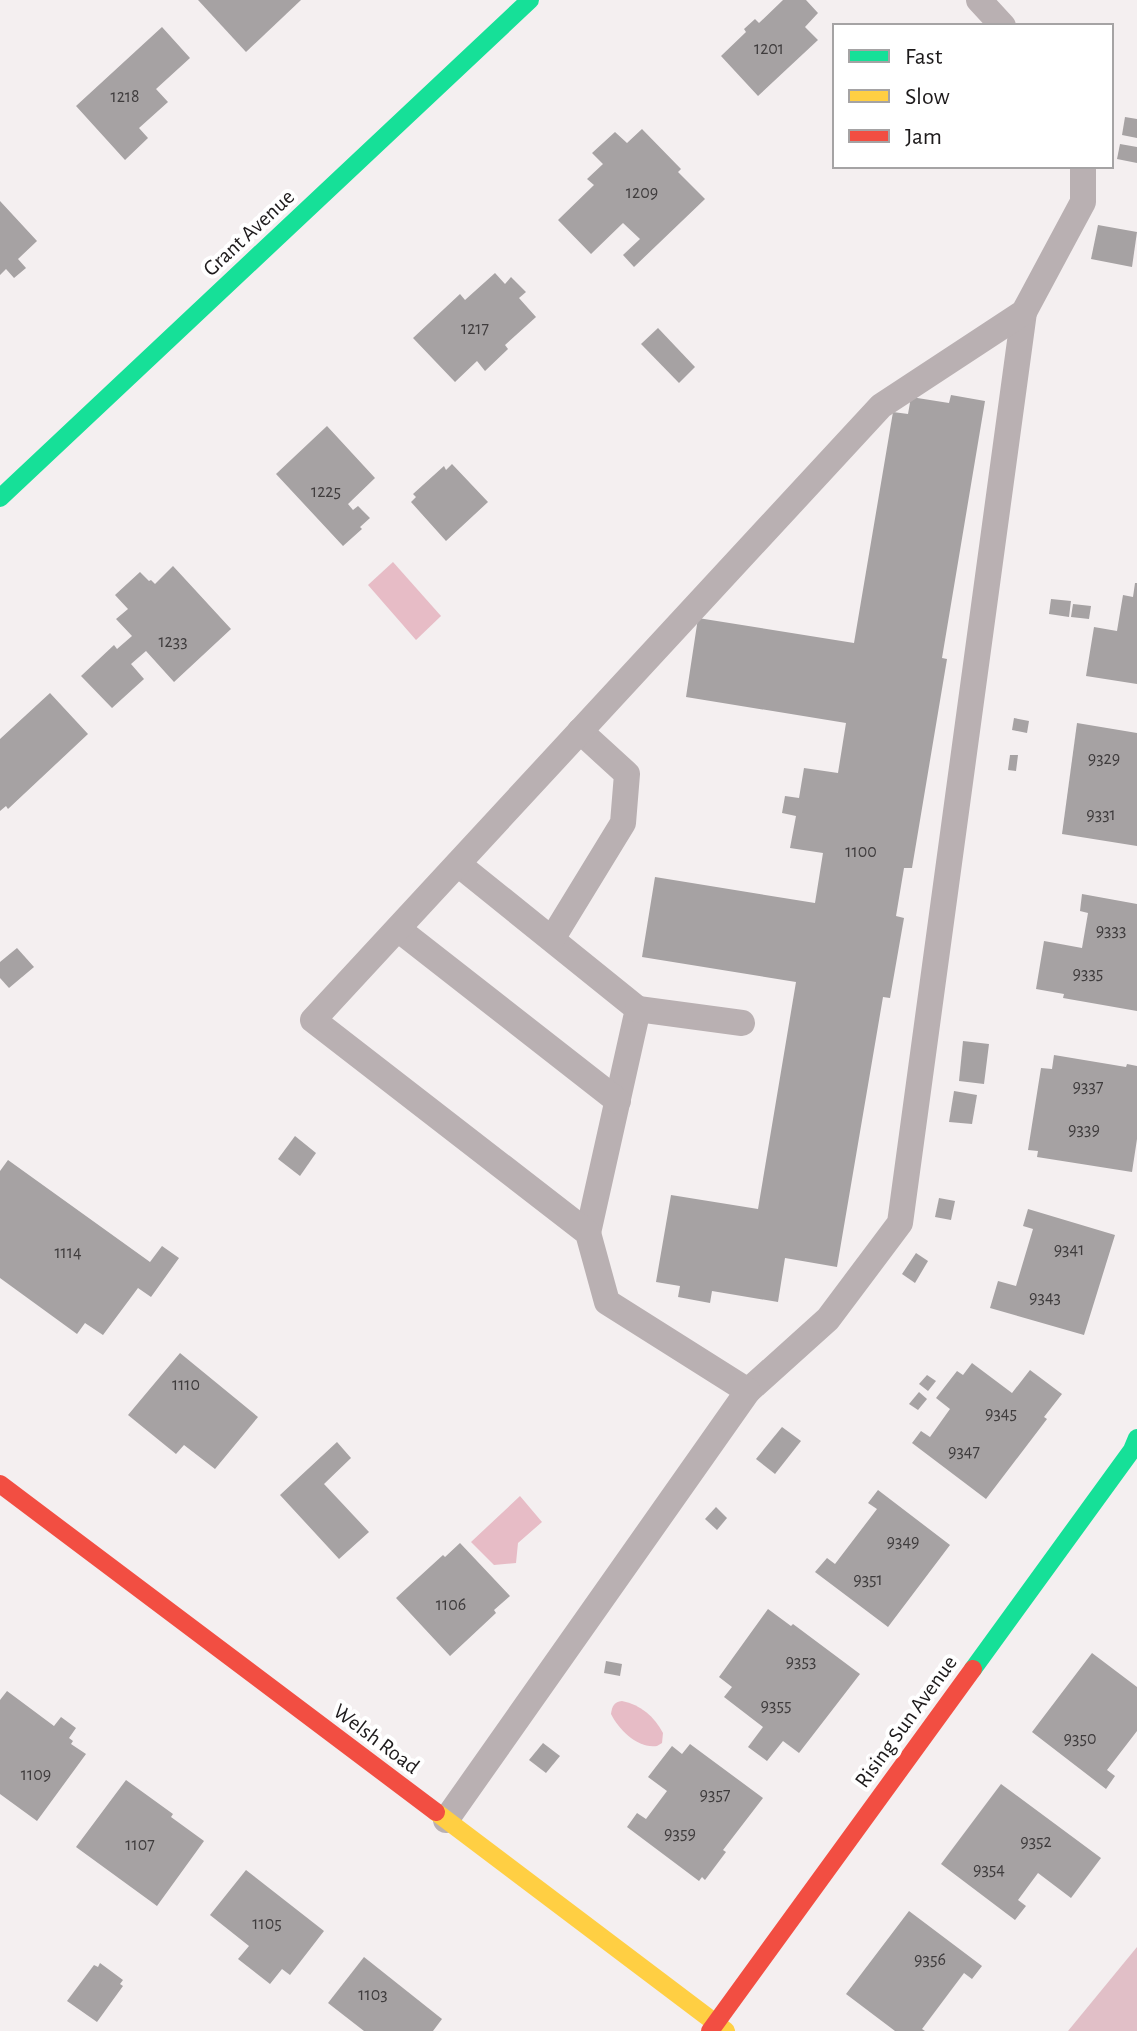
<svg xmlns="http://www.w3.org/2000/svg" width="1137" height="2031" font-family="'Alegreya Sans',sans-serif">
<rect width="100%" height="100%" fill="#f4eff0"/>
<path fill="#e1bfc7" d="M 1137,1947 L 1137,2031 L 1068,2031 Z"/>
<g fill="#e7bcc6">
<path d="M 393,562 L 441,616 L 416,640 L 368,585 Z"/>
<path d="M 520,1496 L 542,1522 L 518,1543 L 516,1563 L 494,1565 L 471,1542 Z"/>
<path d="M 622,1701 C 641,1705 654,1716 663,1733 L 662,1743 L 657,1746 C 638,1749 619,1730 611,1714 C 612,1706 614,1702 622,1701 Z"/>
</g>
<g fill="#a6a2a3">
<path d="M 198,0 L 301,0 L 246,52 Z"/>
<path d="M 783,0 L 806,0 L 818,13 L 805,27 L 818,40 L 758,96 L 721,56 L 746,32 L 744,29 L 755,19 L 759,23 Z"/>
<path d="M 162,27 L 190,58 L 156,89 L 168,102 L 139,128 L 148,138 L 125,160 L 76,106 Z"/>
<path d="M 1125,117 L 1137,119 L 1137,138 L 1122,135 Z"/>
<path d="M 642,129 L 681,169 L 678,172 L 705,199 L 634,267 L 623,255 L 640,239 L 623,223 L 591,254 L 558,220 L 594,185 L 587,179 L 603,164 L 592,153 L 615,132 L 627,143 Z"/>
<path d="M 1120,144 L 1137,147 L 1137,163 L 1117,159 Z"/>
<path d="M 0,201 L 37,241 L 18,259 L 26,268 L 14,278 L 6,269 L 0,275 Z"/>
<path d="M 1098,225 L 1137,232 L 1132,267 L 1091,259 Z"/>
<path d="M 495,273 L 505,284 L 511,277 L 526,292 L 519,298 L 536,317 L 505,345 L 508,349 L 485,371 L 477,361 L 455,382 L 413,338 L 460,294 L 465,300 Z"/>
<path d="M 658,328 L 695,367 L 679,383 L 641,344 Z"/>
<path d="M 951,395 L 985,401 L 942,658 L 947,659 L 912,868 L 904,868 L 896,916 L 904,918 L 890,998 L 883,997 L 837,1267 L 785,1258 L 778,1302 L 712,1291 L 710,1303 L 678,1297 L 680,1286 L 656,1282 L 671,1195 L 758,1209 L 796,982 L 642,957 L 655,877 L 815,903 L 823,853 L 790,848 L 796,816 L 782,813 L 785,796 L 799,798 L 804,768 L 838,773 L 846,723 L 686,697 L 698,618 L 854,643 L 893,412 L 908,414 L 911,397 L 949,403 Z"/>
<path d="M 327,426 L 375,478 L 348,504 L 353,510 L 358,506 L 370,518 L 360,527 L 362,529 L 343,546 L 276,474 Z"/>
<path d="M 452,464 L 488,502 L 446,541 L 411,502 L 416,497 L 413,494 L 444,466 L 446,470 Z"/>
<path d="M 173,566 L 231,629 L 174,682 L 146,651 L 131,664 L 144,679 L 112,708 L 81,676 L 114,645 L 117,649 L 132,636 L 116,619 L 128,609 L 115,595 L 140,572 L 149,581 L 151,580 L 155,584 Z"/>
<path d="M 1135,583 L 1137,583 L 1137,684 L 1086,676 L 1094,627 L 1117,631 L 1123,595 L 1133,597 Z"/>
<path d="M 1051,599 L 1071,601 L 1069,617 L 1049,614 Z"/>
<path d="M 1073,604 L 1091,606 L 1089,619 L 1071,617 Z"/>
<path d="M 50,693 L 88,734 L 8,809 L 6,806 L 0,811 L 0,739 Z"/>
<path d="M 1014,718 L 1029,721 L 1027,733 L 1012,730 Z"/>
<path d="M 1077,723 L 1137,733 L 1137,846 L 1062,834 Z"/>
<path d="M 1010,755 L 1018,755 L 1016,771 L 1008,770 Z"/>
<path d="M 1082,894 L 1137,904 L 1137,1011 L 1063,998 L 1064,994 L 1036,989 L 1044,941 L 1082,948 L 1088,913 L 1080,911 Z"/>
<path d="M 17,948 L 34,967 L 9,988 L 0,978 L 0,962 Z"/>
<path d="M 963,1041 L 989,1044 L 984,1084 L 959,1081 Z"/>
<path d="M 1054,1055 L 1126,1067 L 1127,1064 L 1137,1066 L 1137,1139 L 1132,1172 L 1037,1157 L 1038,1151 L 1028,1150 L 1041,1068 L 1052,1069 Z"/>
<path d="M 954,1091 L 977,1095 L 972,1124 L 949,1122 Z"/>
<path d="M 295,1136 L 316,1153 L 300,1176 L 278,1159 Z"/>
<path d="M 8,1160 L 150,1262 L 162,1246 L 179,1258 L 151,1297 L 138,1288 L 103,1335 L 85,1323 L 77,1334 L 0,1278 L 0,1171 Z"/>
<path d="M 939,1198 L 955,1201 L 951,1220 L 935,1217 Z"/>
<path d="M 1028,1209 L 1115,1235 L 1084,1335 L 990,1308 L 998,1281 L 1016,1286 L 1033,1229 L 1023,1226 Z"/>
<path d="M 916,1253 L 928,1261 L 915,1283 L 902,1274 Z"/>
<path d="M 180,1353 L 258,1417 L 215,1469 L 184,1445 L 176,1454 L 128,1415 Z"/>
<path d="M 972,1363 L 1012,1393 L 1030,1370 L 1062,1394 L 1044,1417 L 1047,1419 L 986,1499 L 912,1443 L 921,1431 L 930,1437 L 950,1409 L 936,1398 L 957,1371 L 963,1375 Z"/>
<path d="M 927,1375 L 936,1381 L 928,1391 L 919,1384 Z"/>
<path d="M 919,1392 L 927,1399 L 918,1410 L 909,1404 Z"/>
<path d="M 782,1427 L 801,1441 L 775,1474 L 756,1459 Z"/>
<path d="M 337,1442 L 351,1458 L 324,1484 L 369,1532 L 339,1559 L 280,1495 Z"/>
<path d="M 878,1490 L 950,1545 L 888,1627 L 815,1572 L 827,1558 L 835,1564 L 877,1509 L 868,1503 Z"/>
<path d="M 716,1507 L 727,1518 L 717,1530 L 705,1519 Z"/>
<path d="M 460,1543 L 510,1596 L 494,1610 L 496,1613 L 450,1656 L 396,1598 L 443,1555 L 445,1557 Z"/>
<path d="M 768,1609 L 791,1626 L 793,1624 L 860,1674 L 799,1753 L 783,1741 L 767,1761 L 748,1747 L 763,1727 L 724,1697 L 732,1687 L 719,1677 Z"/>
<path d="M 1092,1653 L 1137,1687 L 1137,1731 L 1107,1770 L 1115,1776 L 1106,1789 L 1032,1732 Z"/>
<path d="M 606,1661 L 622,1664 L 620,1676 L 604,1673 Z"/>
<path d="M 7,1691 L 54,1726 L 61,1717 L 76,1728 L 69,1738 L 73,1741 L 71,1744 L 86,1754 L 37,1821 L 0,1794 L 0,1700 Z"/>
<path d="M 543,1743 L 560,1756 L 546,1773 L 529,1760 Z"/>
<path d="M 690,1744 L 763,1798 L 723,1850 L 726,1852 L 705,1880 L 702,1877 L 699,1881 L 627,1827 L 637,1813 L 646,1819 L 667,1791 L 648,1777 L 672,1746 L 682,1754 Z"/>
<path d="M 126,1780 L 173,1814 L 171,1817 L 204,1841 L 157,1906 L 76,1847 Z"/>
<path d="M 1001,1784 L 1101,1858 L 1071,1898 L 1038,1873 L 1018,1900 L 1026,1906 L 1015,1920 L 941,1864 Z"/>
<path d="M 246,1870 L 324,1931 L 290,1975 L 282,1969 L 270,1984 L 238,1959 L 249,1946 L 210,1915 Z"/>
<path d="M 909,1911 L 982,1966 L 972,1979 L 964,1973 L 922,2029 L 925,2031 L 895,2031 L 846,1994 Z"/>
<path d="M 364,1957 L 442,2019 L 433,2031 L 364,2031 L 328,2003 Z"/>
<path d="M 100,1963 L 123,1980 L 120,1984 L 123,1986 L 97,2022 L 67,2001 L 94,1965 L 98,1967 Z"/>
</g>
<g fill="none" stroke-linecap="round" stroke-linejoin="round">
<g stroke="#b9b0b2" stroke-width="26">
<path d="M 979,0 L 1003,26"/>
<path d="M 458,864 L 638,1009 L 588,1233"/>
<path d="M 398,929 L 618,1101"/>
<path d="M 552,939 L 623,823 L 627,774 L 580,731"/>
<path d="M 638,1009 L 742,1023"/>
<path d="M 748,1391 L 828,1319 L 900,1223 L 1024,312"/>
<path d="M 446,1820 L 748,1391 L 607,1302 L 588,1233 L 313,1020 L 881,406 L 1024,312 L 1083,202 L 1083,166"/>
</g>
<g stroke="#16e098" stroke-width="18">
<path d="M 0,498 L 530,0"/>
<path d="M 973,1669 L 1132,1450 L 1137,1438"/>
</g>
<path stroke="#ffcf43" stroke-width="18" d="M 436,1812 L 726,2031"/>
<g stroke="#f24e42" stroke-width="18">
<path d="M 0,1484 L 436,1812"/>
<path d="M 710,2031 L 973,1669"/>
</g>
</g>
<g text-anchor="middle" stroke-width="8" stroke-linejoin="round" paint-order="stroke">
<g font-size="18" fill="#3f3c3d">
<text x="769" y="54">1201</text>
<text x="125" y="102">1218</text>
<text x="642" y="198">1209</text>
<text x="475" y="334">1217</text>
<text x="326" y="497">1225</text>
<text x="173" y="647">1233</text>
<text x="1104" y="764">9329</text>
<text x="1101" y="820">9331</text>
<text x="861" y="857">1100</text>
<text x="1111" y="936">9333</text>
<text x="1088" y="979">9335</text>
<text x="1088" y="1092">9337</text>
<text x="1084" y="1135">9339</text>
<text x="1069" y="1255">9341</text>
<text x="68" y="1258">1114</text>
<text x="1045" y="1303">9343</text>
<text x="186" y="1390">1110</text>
<text x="1001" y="1419">9345</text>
<text x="964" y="1457">9347</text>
<text x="903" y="1547">9349</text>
<text x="868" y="1585">9351</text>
<text x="451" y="1610">1106</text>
<text x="801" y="1667">9353</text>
<text x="776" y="1711">9355</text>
<text x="1080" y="1744">9350</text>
<text x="36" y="1780">1109</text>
<text x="715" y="1800">9357</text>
<text x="680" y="1839">9359</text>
<text x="1036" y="1847">9352</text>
<text x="140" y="1850">1107</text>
<text x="989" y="1875">9354</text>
<text x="267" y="1929">1105</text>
<text x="930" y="1965">9356</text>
<text x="373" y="2000">1103</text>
</g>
<g font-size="22" fill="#1d1a1b" stroke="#fff">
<text transform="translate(248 232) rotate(-43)" y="8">Grant Avenue</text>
<text transform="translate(905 1721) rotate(-54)" y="8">Rising Sun Avenue</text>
<text transform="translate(377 1738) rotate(37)" y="8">Welsh Road</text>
</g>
</g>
<rect x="833" y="24" width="280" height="144" fill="#ffffff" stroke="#a5a3a4" stroke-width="2"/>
<rect x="849" y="50" width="40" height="12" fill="#16e098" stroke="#a5a3a4" stroke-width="2"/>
<text x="905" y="64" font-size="24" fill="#1d1a1b">Fast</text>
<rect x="849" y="90" width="40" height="12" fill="#ffcf43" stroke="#a5a3a4" stroke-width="2"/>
<text x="905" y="104" font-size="24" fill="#1d1a1b">Slow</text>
<rect x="849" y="130" width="40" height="12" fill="#f24e42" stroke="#a5a3a4" stroke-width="2"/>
<text x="905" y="144" font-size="24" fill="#1d1a1b">Jam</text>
</svg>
